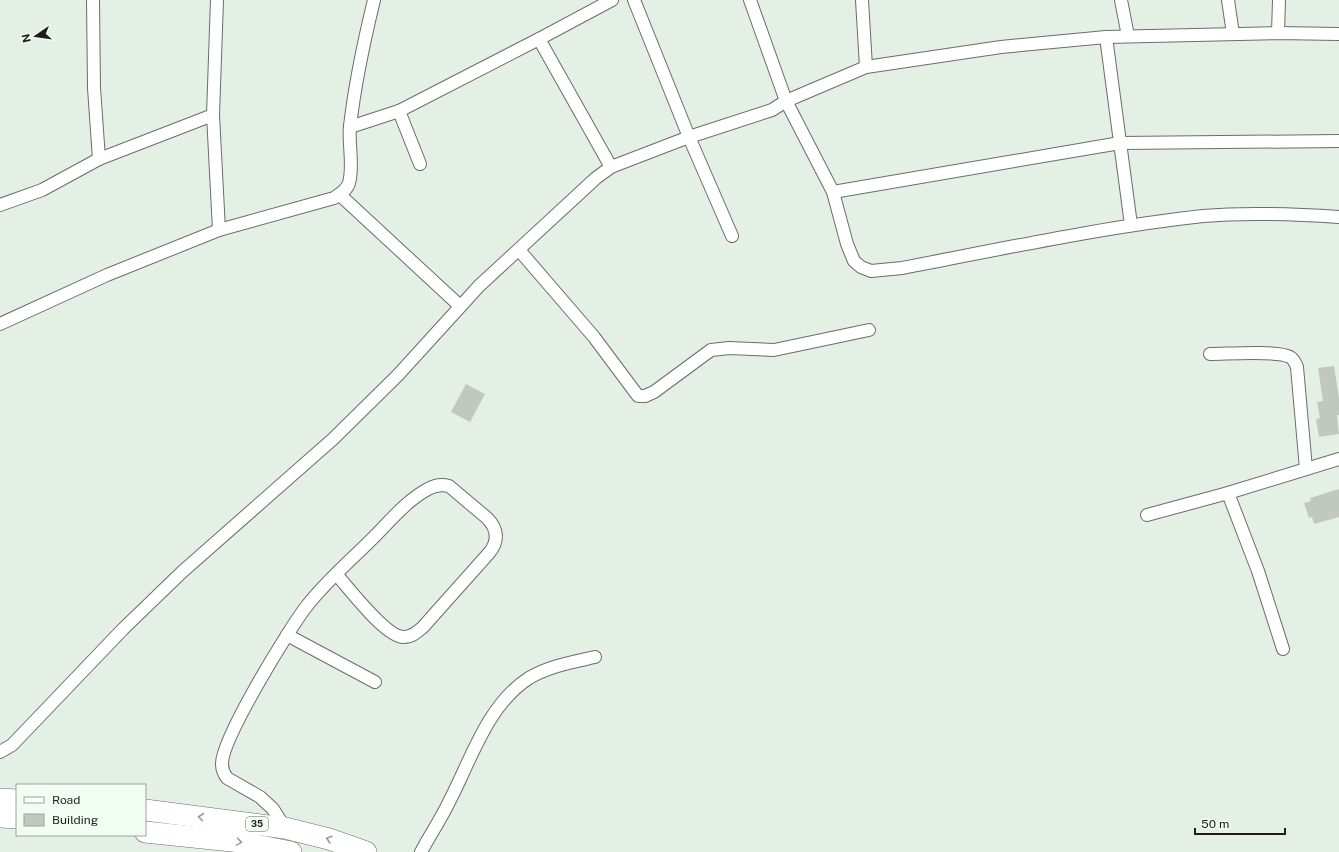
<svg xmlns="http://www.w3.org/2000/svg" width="1339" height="852" font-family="'Public Sans',sans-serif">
<rect width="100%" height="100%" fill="#e4efe5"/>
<g fill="#bfc9c0">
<path d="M 1334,366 L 1339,398 L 1339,415 L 1337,415 L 1339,434 L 1319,437 L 1316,419 L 1320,418 L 1317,402 L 1323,401 L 1318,368 Z"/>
<path d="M 466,384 L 485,394 L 470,422 L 451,412 Z"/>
<path d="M 1339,489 L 1339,517 L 1314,524 L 1312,517 L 1309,518 L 1304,503 L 1311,501 L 1310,498 Z"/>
</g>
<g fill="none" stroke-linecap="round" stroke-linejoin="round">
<defs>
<g id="street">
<path d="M 93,0 L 94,88 L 99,159"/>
<path d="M 634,0 L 689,137 L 732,236"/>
<path d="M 750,0 L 786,101 L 833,192 L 847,244 L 854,261 L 861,267 L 871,271 L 902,268 C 1002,249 1102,227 1203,216 C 1248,212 1294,214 1339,217"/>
<path d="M 862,0 L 866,67"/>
<path d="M 1121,0 L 1128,36"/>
<path d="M 1228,0 L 1233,34"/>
<path d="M 1278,33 L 1279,0"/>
<path d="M 1106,37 L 1131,225"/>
<path d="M 539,39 L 611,167"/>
<path d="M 399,111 L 420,164"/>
<path d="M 213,115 L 217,0"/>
<path d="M 350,127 L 399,111 L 539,39 L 612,0"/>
<path d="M 833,192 L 1120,143 L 1339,141"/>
<path d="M 340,195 L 460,306"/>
<path d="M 0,205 L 42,190 L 99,159 L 213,115 L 219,230"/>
<path d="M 519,250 L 594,337 L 638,396 L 645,396 L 654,392 L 711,350 L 729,348 L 774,350 L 869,330"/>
<path d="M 0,324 L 107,275 L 219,230 L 334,198 C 340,194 347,190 349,183 C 354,165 348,144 350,126 C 355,83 364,41 374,0"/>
<path d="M 1210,354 C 1227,354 1277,350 1290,357 C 1294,359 1295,363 1297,367 L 1306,469"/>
<path d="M 1228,493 L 1258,571 L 1283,649"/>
<path d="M 1147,515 L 1228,493 L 1339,459"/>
<path d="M 287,635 L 375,682"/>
<path d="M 0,752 L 12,745 L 123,629 L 182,572 L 333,439 L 398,375 L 479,286 L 596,178 L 611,167 L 689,137 L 772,110 L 786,101 L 866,67 L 1001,47 L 1106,37 L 1278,33 L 1339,34"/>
<path d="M 285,828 L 273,809 L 260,797 L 227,778 C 224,774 222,769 222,764 C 221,740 289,629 306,607 C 325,582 350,561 372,539 C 389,522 407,500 428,489 C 435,485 441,484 449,486 L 487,518 C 498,529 499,541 489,553 L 423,627 C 417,632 412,637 404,637 C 386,638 349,588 336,574"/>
<path d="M 421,852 C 430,835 441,819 449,802 C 471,760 487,705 529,678 C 549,666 573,662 595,657"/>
</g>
<g id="highway">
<path d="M 0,799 L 17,800"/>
<path d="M 145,810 L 285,828 L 329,839 L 366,852"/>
<path d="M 0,817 L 17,818"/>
<path d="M 145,832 L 241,842 L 291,852"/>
</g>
</defs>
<use href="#street" stroke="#667067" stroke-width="14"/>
<use href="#highway" stroke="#667067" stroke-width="22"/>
<use href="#street" stroke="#fff" stroke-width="12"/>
<use href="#highway" stroke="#fff" stroke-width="21"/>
</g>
<defs><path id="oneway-chevron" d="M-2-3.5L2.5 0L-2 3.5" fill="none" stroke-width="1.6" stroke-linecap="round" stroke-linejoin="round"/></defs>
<g stroke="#989a98">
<use href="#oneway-chevron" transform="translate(201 817) rotate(-173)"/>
<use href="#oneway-chevron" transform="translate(329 839) rotate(-163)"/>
<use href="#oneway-chevron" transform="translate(239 842) rotate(9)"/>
</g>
<g text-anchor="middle" stroke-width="3" stroke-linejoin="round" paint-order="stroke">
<rect fill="#f1fdf2" stroke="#5a615c" stroke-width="1" x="246" y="817" width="22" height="14" rx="3"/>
<g font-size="9" font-weight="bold" fill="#1a1e1b">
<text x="257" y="827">35</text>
</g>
</g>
<rect x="16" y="784" width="130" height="52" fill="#f1fdf2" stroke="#9ba49c"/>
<rect x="24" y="797" width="20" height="6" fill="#ffffff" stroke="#9ba49c"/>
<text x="52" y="804" font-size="12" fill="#1a1e1b">Road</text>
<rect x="24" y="814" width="20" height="12" fill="#bfc9c0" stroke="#9ba49c"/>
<text x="52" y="824" font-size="12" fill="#1a1e1b">Building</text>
<g transform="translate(36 36) rotate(257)" stroke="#f1fdf2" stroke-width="3" paint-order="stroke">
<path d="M0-3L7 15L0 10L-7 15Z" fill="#1a1e1b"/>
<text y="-6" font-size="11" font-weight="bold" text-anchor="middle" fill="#1a1e1b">N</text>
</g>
<path d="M1195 828v6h90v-6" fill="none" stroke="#1a1e1b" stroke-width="2"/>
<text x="1201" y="828" font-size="12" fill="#1a1e1b" stroke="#f1fdf2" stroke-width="3" paint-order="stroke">50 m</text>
</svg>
